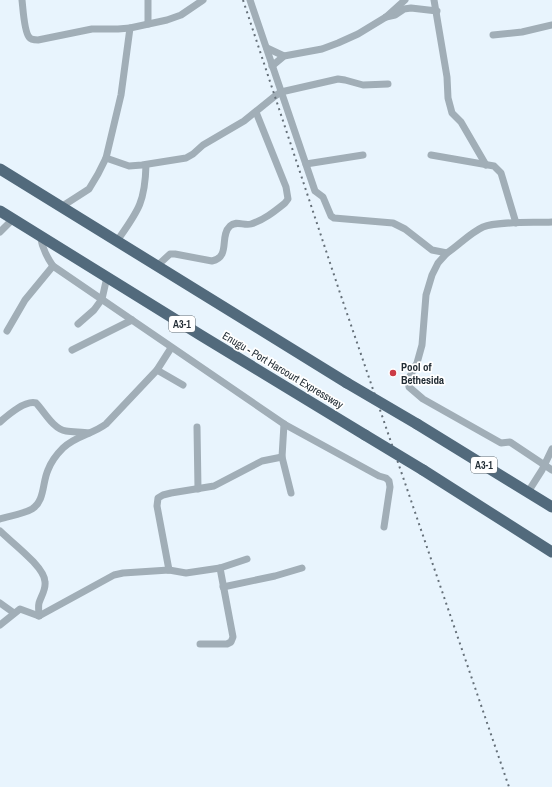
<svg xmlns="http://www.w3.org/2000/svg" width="552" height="787" font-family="'Archivo Narrow',sans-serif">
<rect width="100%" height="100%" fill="#e8f4fd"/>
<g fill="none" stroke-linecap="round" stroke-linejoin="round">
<g stroke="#a1aeb7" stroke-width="7">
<path d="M 22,0 C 23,8 24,31 29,37 C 31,40 35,40 38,40 L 92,29 L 118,29 L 130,28"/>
<path d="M 250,0 L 315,191 L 323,197 L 331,216 L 334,218 L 393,223 L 405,229 L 432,250 L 447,253 C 459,245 470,233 483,227 C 498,221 534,223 552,222"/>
<path d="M 434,0 L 447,77 L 448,98 L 452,113 L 461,122 L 486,165"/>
<path d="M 386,17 L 395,15 L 404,9 L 411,8 L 437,11"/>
<path d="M 148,24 L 148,0"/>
<path d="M 493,35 L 522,32 L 552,25"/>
<path d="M 267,48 L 284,56"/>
<path d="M 272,66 L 284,56 L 322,49 L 338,43 L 358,34 L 386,17 L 405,0"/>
<path d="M 431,155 L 494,166 L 501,173 L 516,223"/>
<path d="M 106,158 L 129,166 L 142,165 L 186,158 L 193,154 L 203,145 L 244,121 L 275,96 L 281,92 L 338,79 L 345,80 L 363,85 L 388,84"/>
<path d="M 306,164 L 363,155"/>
<path d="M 61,207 L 89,189 L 98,174 L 106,158 L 121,95 L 130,28 L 167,20 L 181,15 L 203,0"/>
<path d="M 0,232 L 13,219"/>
<path d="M 40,235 C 42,248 46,256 53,266 L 284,424 L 379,476 L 386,478 L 389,481 L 390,487 L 384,527"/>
<path d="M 117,241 C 138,211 145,203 146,165"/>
<path d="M 447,253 L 438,263 L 432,275 L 426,295 L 422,345 L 417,363 L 408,380 L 409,387 L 423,399 L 501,443 L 510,442 L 552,470"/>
<path d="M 157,266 L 170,254 L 175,254 L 212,261 C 231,257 219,236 230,226 C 236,220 244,226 251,224 C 264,220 275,211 285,203 L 288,199 L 286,187 L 256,112"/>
<path d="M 78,324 L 94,310 L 102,299 L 107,277"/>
<path d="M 7,331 L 25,300 L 53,266"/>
<path d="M 72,350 L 132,320"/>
<path d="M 157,370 L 183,385"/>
<path d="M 0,422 C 8,415 25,400 36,403 C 44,411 53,429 66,431 C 73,432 82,432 89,433"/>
<path d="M 284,424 L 282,457 L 291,493"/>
<path d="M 197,427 L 198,489"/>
<path d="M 528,492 L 542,470 L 552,449"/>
<path d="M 0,519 C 10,516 23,514 32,509 C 45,501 42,483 48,470 C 51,462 57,454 63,448 C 75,436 93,434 106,424 L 157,370 L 171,348"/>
<path d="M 0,531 C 11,542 45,567 45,582 C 46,590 41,596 39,603 C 38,607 39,612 39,616"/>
<path d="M 169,570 L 157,506 L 158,498 L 163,495 L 171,493 L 214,486 L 262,461 L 282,457"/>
<path d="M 223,587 L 275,576 L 302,568"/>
<path d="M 0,603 L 14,613"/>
<path d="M 0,625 L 20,609 L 39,616 L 114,575 L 123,573 L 169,570 L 186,573 L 220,568 L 247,559"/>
<path d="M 200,644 L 227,644 L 231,642 L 233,637 L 220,568"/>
</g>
<g stroke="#526a7c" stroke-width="11">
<path d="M 0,169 L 347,383"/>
<path d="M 0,211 L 202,336 L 365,435"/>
<path d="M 417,424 L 552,507"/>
<path d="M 423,470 L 552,552"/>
</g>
<path stroke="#657079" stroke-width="2" stroke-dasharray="2 4" stroke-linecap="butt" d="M 243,0 L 339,290 L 509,787"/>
<g stroke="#526a7c" stroke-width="11">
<path d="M 347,383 L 417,424"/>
<path d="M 365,435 L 423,470"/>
</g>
</g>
<circle fill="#cb3b46" stroke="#fff" stroke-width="1.5" cx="393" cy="373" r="4"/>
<g text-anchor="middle" stroke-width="3.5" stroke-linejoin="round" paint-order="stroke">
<g fill="#fff" stroke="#646c72" stroke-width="1">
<rect x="169" y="316" width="26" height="16" rx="3"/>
<rect x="471" y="457" width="26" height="16" rx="3"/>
</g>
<g font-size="10" font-weight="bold" fill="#222d35">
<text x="182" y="328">A3-1</text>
<text x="484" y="469">A3-1</text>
</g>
<g font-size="11" font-weight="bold" fill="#222d35" stroke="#fff" text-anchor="start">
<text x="401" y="371">Pool of<tspan x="401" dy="13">Bethesida</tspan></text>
</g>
<g font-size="11" fill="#222d35" stroke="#fff">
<text transform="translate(283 370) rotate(31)" y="4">Enugu - Port Harcourt Expressway</text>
</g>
</g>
</svg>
